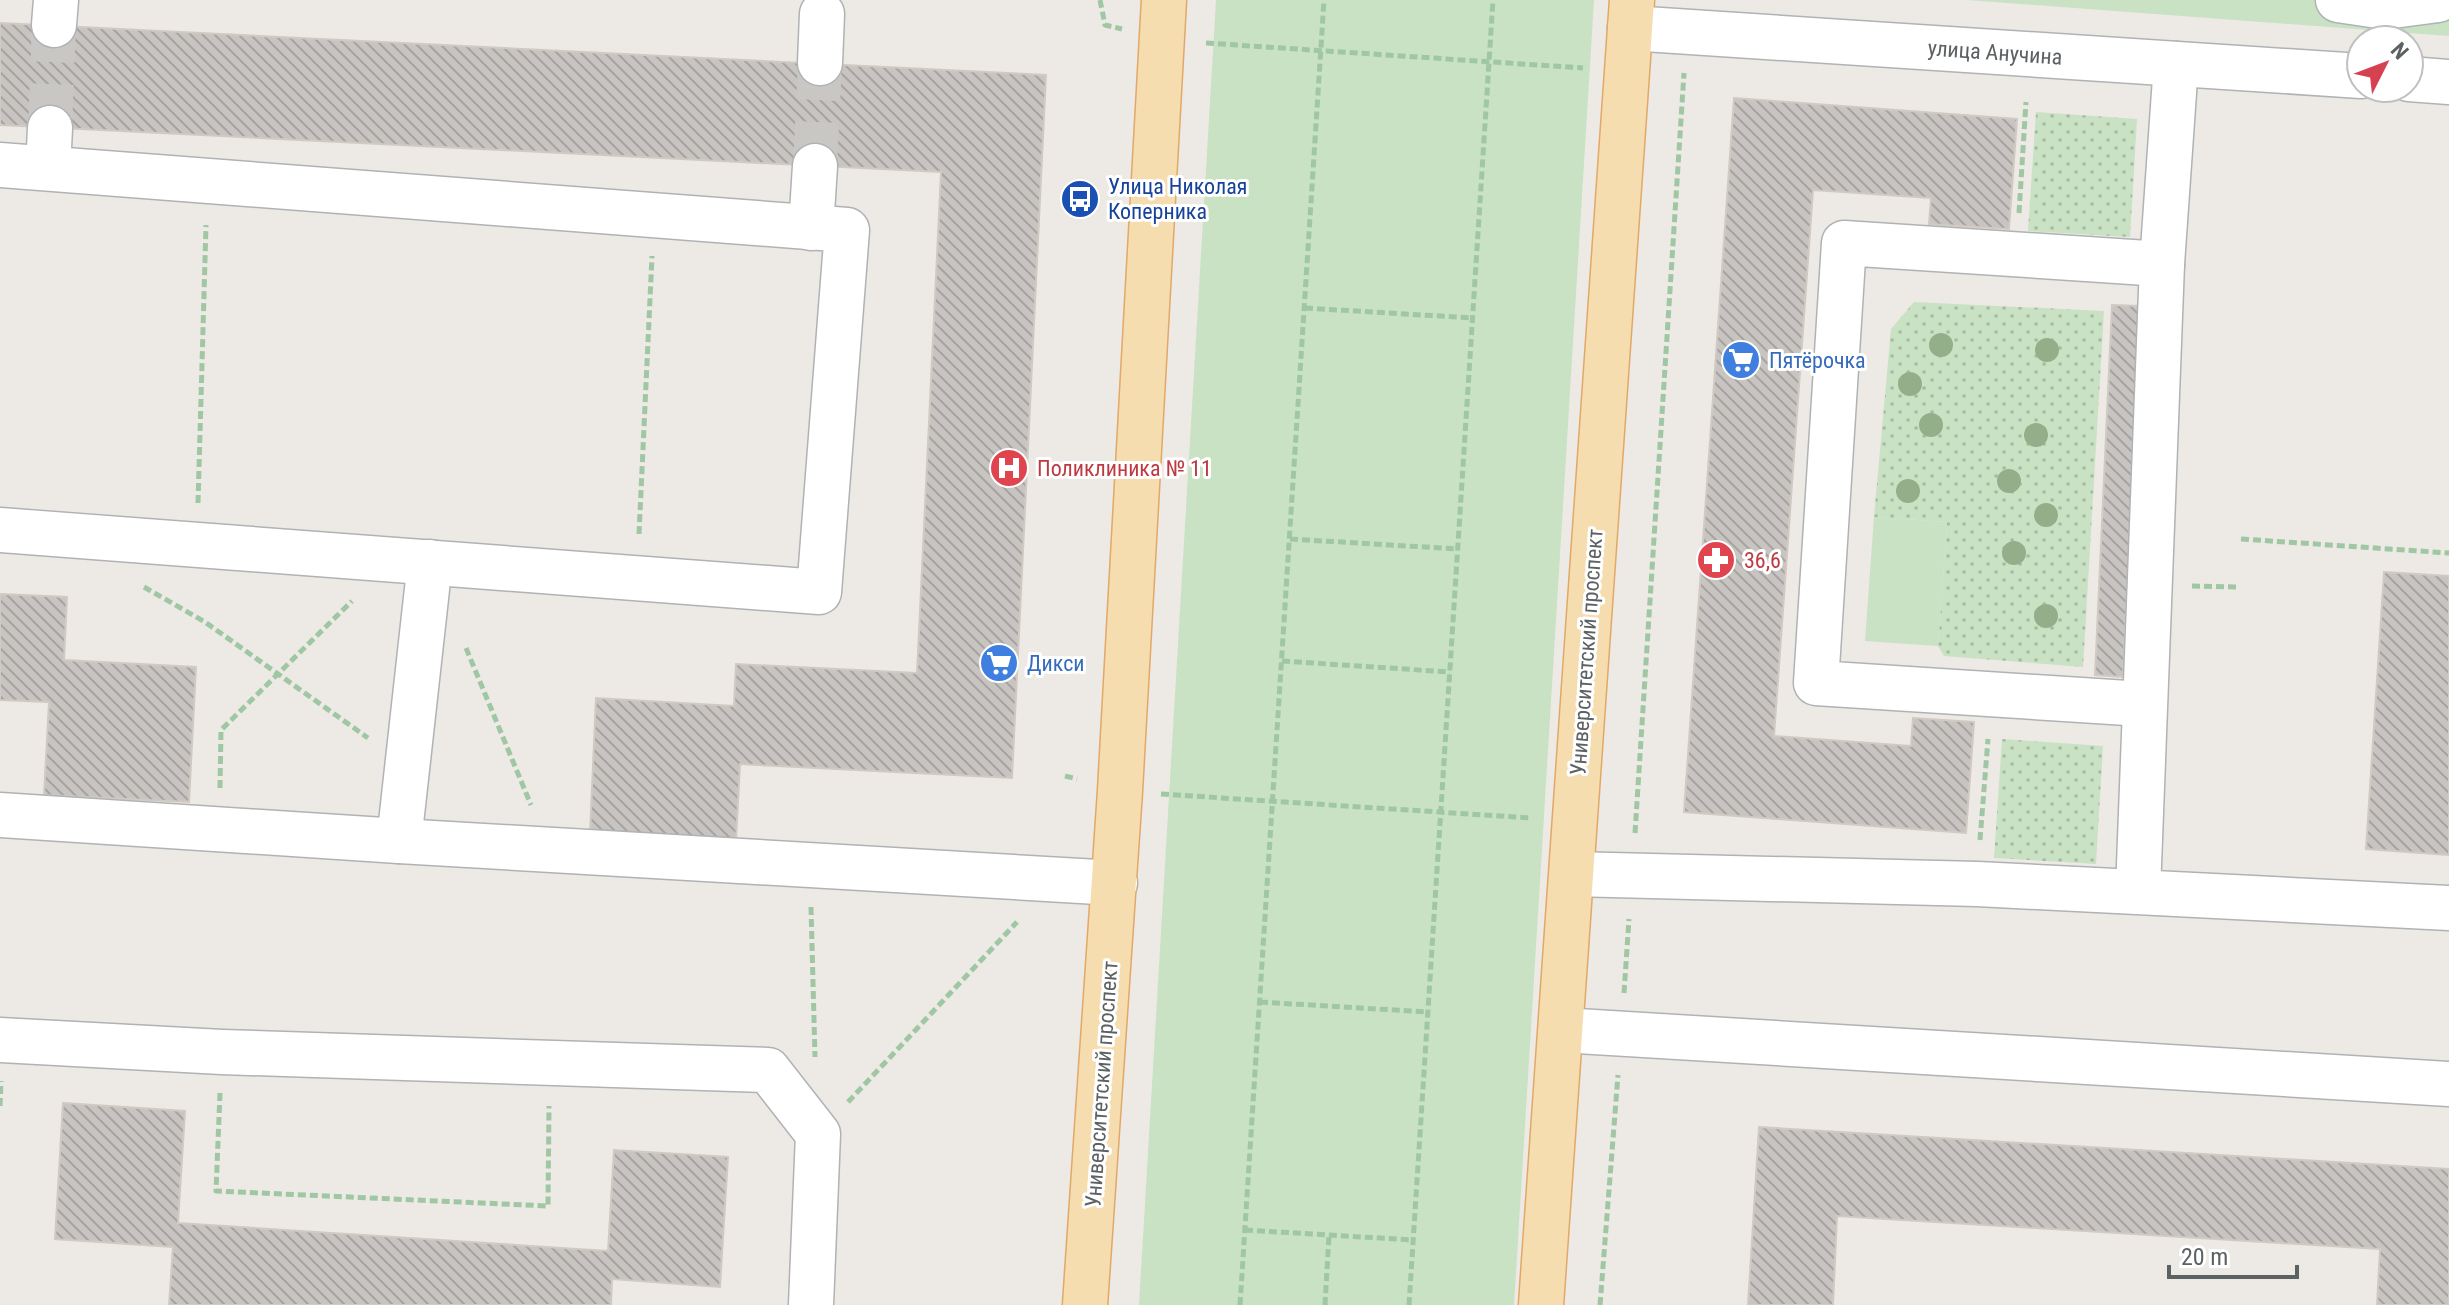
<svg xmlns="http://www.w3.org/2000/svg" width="2449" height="1305" font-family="'Roboto Condensed',sans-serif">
<defs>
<pattern id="grass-dots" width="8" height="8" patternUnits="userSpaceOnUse" patternTransform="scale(2)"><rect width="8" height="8" fill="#c9e2c3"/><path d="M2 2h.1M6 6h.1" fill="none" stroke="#a6bba2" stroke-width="1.8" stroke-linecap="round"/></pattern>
<pattern id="building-back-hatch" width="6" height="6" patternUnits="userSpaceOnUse" patternTransform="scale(2)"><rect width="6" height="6" fill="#c8c4c1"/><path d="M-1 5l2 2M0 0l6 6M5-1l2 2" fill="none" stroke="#a6a3a0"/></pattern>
</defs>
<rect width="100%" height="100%" fill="#ede9e4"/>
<g fill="url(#grass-dots)">
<path d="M 2036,112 L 2137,119 L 2130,237 L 2028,231 Z"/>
<path d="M 1914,302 L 2104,311 L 2083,667 L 1944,656 L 1938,646 L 1947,522 L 1874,517 L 1891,329 Z"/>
<path d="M 2002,739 L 2103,746 L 2096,864 L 1994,858 Z"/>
</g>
<g fill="#c9e2c3">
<path d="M 1216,0 L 1594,0 L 1514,1305 L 1139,1305 Z"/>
<path d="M 1967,0 L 2449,0 L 2449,36 Z"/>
<path d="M 1874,517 L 1947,522 L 1938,646 L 1865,641 Z"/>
</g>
<g fill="url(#building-back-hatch)" stroke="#d1cac3" stroke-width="2">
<path d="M 0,23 L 1046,75 L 1012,778 L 740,764 L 736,841 L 590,833 L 596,698 L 734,706 L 736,664 L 917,673 L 941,172 L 0,125 Z"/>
<path d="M 1734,98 L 2017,119 L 2009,229 L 1929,224 L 1931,198 L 1813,190 L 1774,736 L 1911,746 L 1913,718 L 1974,722 L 1966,833 L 1684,812 Z"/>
<path d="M 2112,305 L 2140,306 L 2123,677 L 2095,675 Z"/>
<path d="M 2384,572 L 2449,576 L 2449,855 L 2366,849 Z"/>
<path d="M 0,594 L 67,597 L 64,660 L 196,667 L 189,802 L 44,795 L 49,702 L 0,700 Z"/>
<path d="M 63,1103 L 185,1111 L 178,1223 L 608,1251 L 614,1150 L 728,1157 L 720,1287 L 612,1279 L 611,1305 L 169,1305 L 173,1247 L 55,1239 Z"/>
<path d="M 1759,1127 L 2449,1169 L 2449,1305 L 2377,1305 L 2380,1249 L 1837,1216 L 1833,1305 L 1748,1305 Z"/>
</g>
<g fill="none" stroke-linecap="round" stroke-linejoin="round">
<g stroke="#c9c7c4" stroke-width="44" stroke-dasharray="44 22" stroke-linecap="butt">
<path d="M 50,128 L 54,25"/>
<path d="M 815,166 L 820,63"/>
</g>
<defs>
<g id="minor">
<path d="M 2338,0 L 2385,7 L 2438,0"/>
<path d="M 54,25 L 56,0"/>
<path d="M 1630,28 L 2361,76"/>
<path d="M 820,63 L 822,14"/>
<path d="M 2409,79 L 2449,82"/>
<path d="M 0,165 L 847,230 L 819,592 L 0,530"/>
<path d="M 48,168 L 50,128"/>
<path d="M 811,228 L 815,166"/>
<path d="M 2143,704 L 1816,683 L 1844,243 L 2162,264"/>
<path d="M 0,815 L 399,841 L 1115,883"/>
<path d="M 399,841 L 430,562"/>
<path d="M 1572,874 L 1977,884 L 2449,908"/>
<path d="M 2138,891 L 2162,264 L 2176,64"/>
<path d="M 1561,1030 L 2449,1084"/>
<path d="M 0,1040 L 222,1052 L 768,1070 L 818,1134 L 811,1305"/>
</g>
<g id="major">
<path d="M 1085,1305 L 1120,791 L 1164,0"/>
<path d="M 1541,1305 L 1632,0"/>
</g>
</defs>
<use href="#minor" stroke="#afb3b5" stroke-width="47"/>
<use href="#major" stroke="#e2a868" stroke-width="47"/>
<g stroke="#a0c7a4" stroke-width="5" stroke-dasharray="8 4" stroke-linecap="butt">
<path d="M 1100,0 L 1105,25 L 1122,29"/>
<path d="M 1206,43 L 1583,68"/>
<path d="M 2019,213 L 2026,102"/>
<path d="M 1305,308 L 1473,318"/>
<path d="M 198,503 L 206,225"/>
<path d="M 639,534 L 652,256"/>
<path d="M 1290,539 L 1458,549"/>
<path d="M 2241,539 L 2449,553"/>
<path d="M 2192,586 L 2239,587"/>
<path d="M 144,587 L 205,622 L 368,738"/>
<path d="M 466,648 L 531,805"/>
<path d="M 1282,661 L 1450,672"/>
<path d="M 1065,776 L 1077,779"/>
<path d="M 220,788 L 221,730 L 352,601"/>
<path d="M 1161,794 L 1531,818"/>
<path d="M 1635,833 L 1684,73"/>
<path d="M 1980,840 L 1988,739"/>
<path d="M 811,907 L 815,1057"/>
<path d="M 1624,993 L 1629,919"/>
<path d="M 1260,1002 L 1428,1012"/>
<path d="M 220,1093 L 216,1191 L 548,1206 L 549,1106"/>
<path d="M 848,1102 L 1017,922"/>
<path d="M 0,1106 L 1,1081"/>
<path d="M 1245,1230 L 1413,1240"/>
<path d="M 1240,1305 L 1324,0"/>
<path d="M 1325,1305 L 1329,1235"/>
<path d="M 1409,1305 L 1493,0"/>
<path d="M 1600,1305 L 1618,1075"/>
</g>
<use href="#minor" stroke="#fff" stroke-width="44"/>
<use href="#major" stroke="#f6ddb0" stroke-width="44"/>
</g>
<g fill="#92af89">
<circle cx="1941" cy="345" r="12"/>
<circle cx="2047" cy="350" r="12"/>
<circle cx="1910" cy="384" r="12"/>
<circle cx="1931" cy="425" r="12"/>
<circle cx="2036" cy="435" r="12"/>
<circle cx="2009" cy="481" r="12"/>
<circle cx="1908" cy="491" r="12"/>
<circle cx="2046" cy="515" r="12"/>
<circle cx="2014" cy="553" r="12"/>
<circle cx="2046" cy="616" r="12"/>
</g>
<defs>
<symbol id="bus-disc" viewBox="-11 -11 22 22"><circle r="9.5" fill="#1a4fb4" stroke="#fff"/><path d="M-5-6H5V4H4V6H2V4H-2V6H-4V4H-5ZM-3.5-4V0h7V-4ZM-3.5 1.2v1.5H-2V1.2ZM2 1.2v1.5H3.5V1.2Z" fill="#fff"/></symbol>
<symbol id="supermarket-disc" viewBox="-11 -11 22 22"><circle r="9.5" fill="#3f7fe0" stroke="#fff"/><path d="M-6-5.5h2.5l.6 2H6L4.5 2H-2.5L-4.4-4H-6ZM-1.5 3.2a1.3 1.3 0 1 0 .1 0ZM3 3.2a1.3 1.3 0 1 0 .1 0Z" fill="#fff"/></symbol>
<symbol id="hospital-disc" viewBox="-11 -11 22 22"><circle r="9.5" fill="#e0444e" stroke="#fff"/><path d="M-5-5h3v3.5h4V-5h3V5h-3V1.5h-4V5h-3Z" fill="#fff"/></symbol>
<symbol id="pharmacy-disc" viewBox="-11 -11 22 22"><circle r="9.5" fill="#e0444e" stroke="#fff"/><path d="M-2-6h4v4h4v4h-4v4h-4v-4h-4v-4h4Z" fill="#fff"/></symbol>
</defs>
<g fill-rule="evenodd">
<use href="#bus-disc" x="1058" y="177" width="44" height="44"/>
<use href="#supermarket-disc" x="1719" y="338" width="44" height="44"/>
<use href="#hospital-disc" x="987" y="446" width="44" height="44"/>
<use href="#pharmacy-disc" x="1694" y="538" width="44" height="44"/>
<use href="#supermarket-disc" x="977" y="641" width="44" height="44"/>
</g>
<g text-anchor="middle" stroke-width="6" stroke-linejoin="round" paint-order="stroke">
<g font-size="22" fill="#5c6163" stroke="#fff">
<text transform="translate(1995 52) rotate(4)" y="8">улица Анучина</text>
<text transform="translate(1586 652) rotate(-86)" y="8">Университетский проспект</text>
<text transform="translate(1101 1084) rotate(-86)" y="8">Университетский проспект</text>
</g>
<g font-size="22" fill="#164399" stroke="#fff" text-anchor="start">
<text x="1108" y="194">Улица Николая<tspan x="1108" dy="25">Коперника</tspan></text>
</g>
<g font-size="22" fill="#366cbe" stroke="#fff" text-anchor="start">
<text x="1769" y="368">Пятёрочка</text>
<text x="1027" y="671">Дикси</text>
</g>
<g font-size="22" fill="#be3a42" stroke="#fff" text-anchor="start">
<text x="1037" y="476">Поликлиника № 11</text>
<text x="1744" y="568">36,6</text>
</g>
</g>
<g transform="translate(2385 64) rotate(48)"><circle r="38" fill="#ffffff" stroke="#bec0c1" stroke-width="2"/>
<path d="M0-6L14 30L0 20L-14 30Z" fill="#d64152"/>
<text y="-12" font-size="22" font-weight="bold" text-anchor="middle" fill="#5c6163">N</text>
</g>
<path d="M2169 1265v12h128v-12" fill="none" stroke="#5c6163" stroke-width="4"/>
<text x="2181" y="1265" font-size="24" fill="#5c6163" stroke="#ffffff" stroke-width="6" paint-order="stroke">20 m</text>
</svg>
